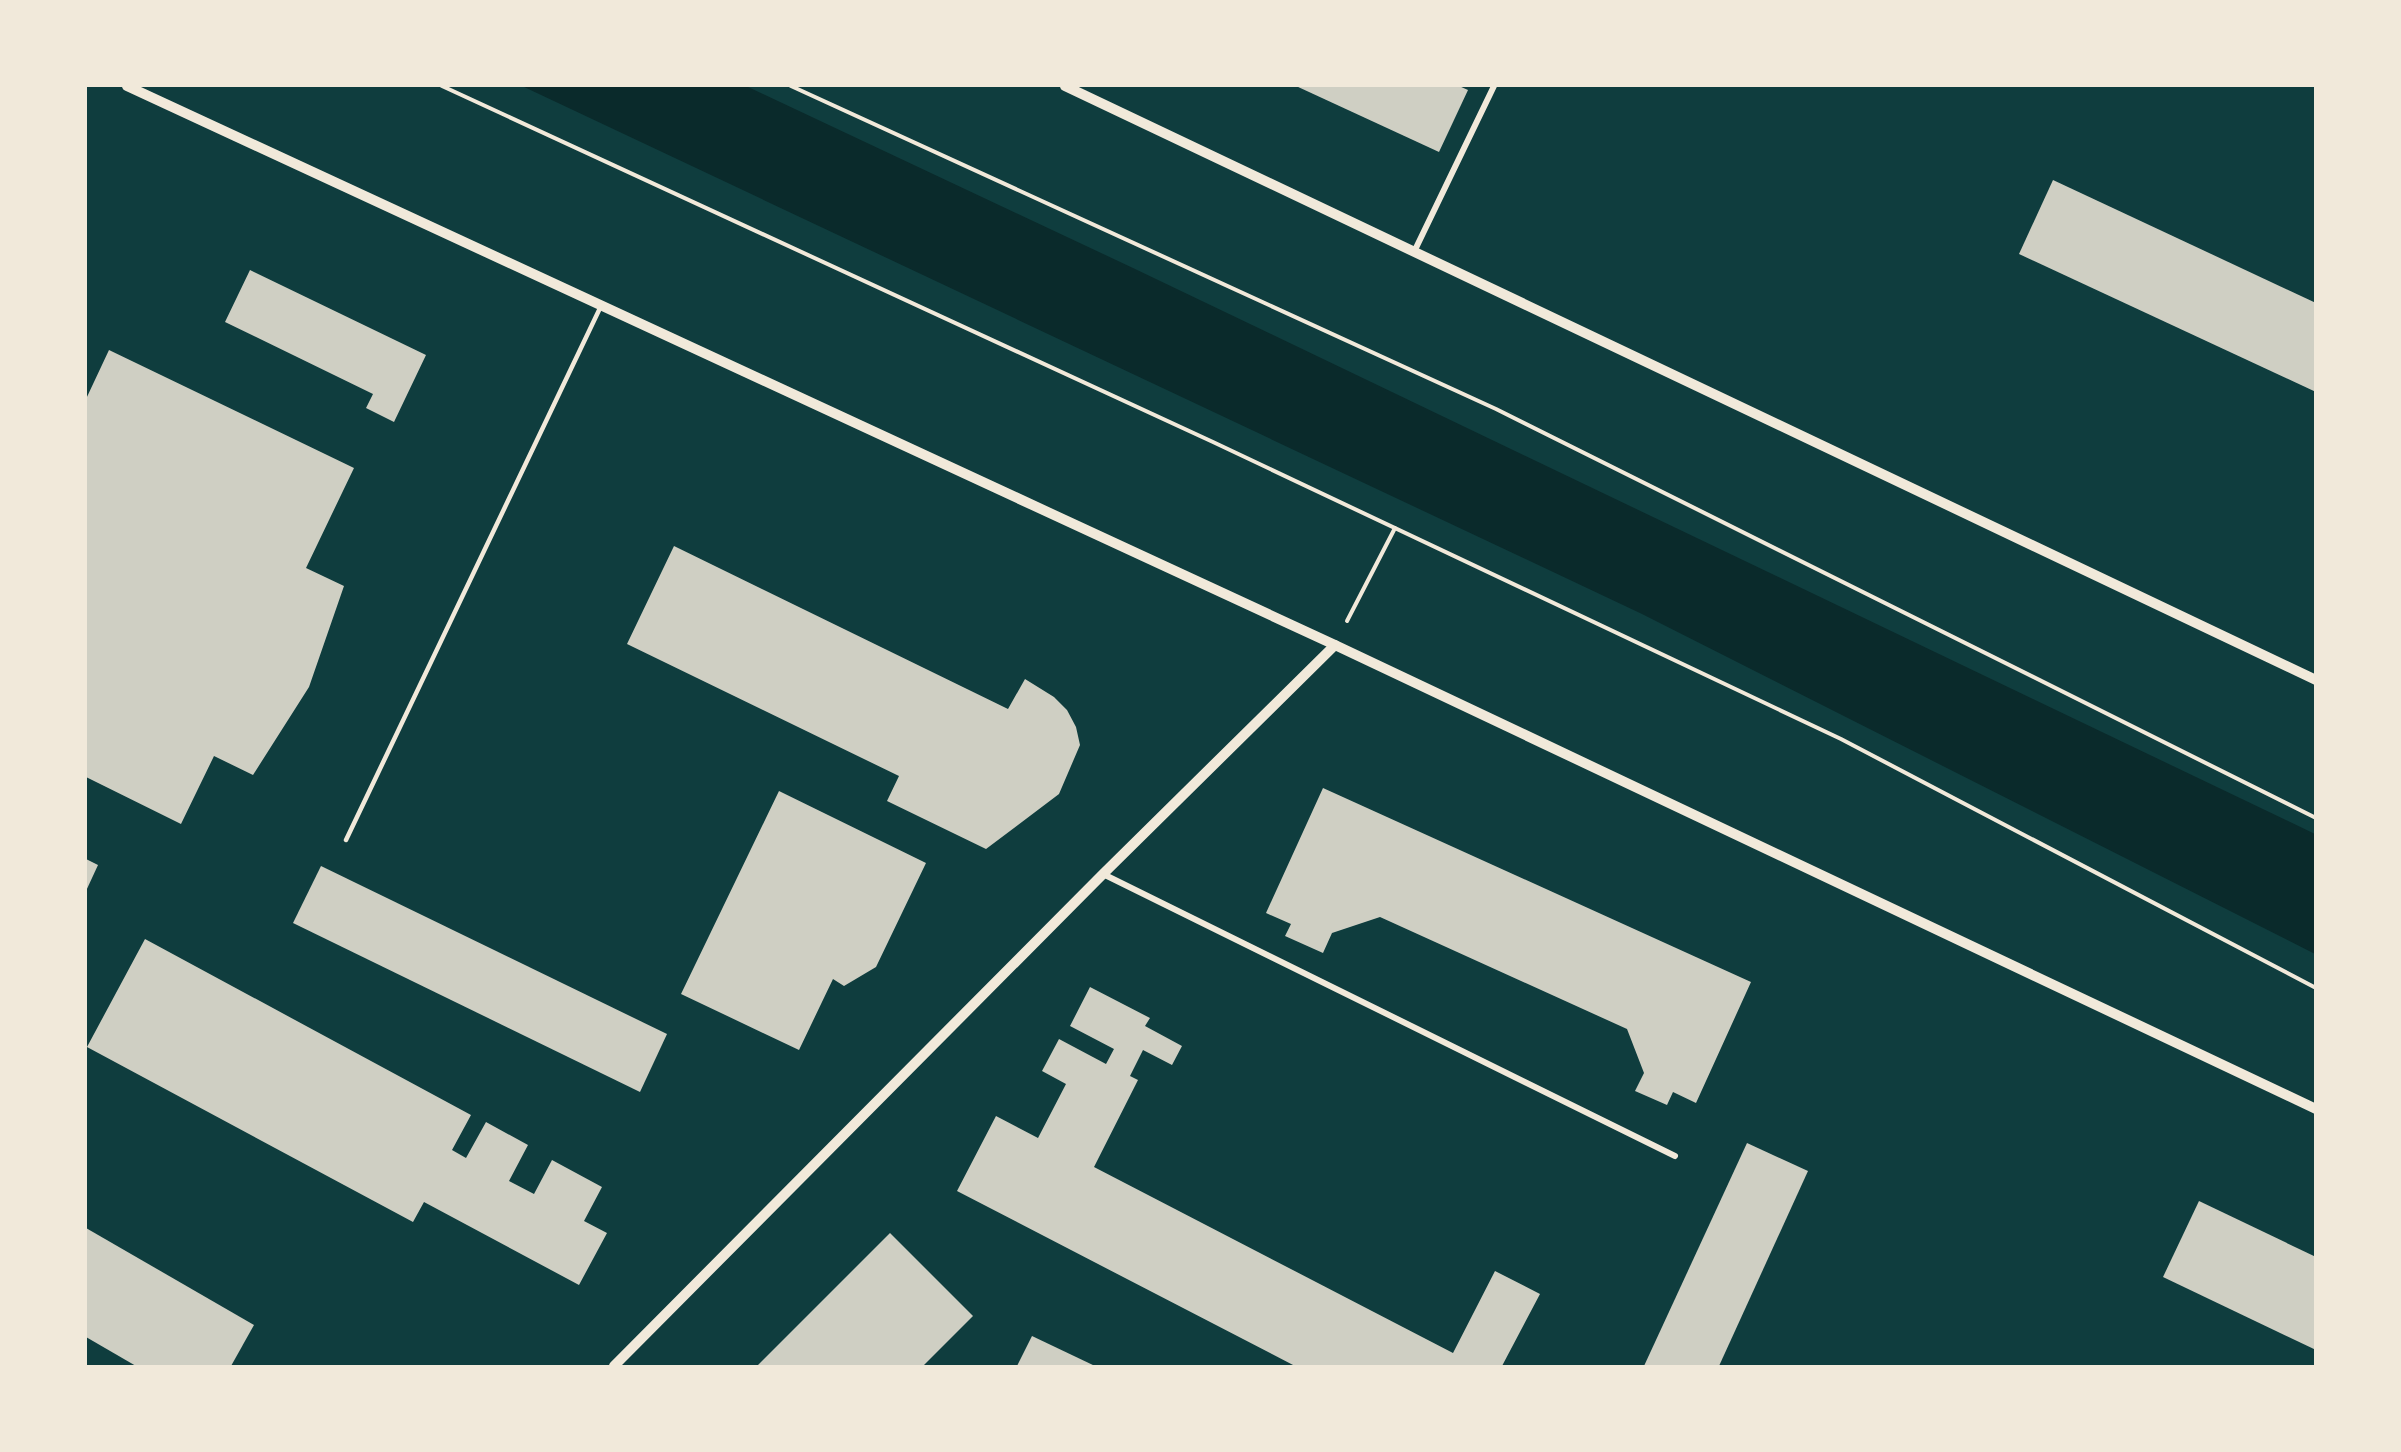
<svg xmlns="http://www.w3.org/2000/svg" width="2401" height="1452" font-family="'Zilla Slab',serif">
<rect width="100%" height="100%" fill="#0f3d3e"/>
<path fill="#0a2a2b" d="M 522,86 L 746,86 L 1133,268 L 2315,834 L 2315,954 L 1642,614 Z"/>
<g fill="#cfcfc3">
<path d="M 1296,86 L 1459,86 L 1468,90 L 1439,152 Z"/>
<path d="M 2053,180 L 2316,303 L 2316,392 L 2019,254 Z"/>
<path d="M 250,270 L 426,355 L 394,422 L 366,408 L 373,394 L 225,322 Z"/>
<path d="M 109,350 L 354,468 L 306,568 L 344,586 L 309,687 L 253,775 L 214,756 L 181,824 L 86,777 L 86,399 Z"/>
<path d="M 674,546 L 1008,709 L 1025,679 L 1054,697 L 1067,710 L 1076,727 L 1080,745 L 1059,794 L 986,849 L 887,801 L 899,776 L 627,644 Z"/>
<path d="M 1323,788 L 1751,982 L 1696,1103 L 1673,1092 L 1667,1105 L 1635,1091 L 1644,1073 L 1627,1029 L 1380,917 L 1332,933 L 1323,953 L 1285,936 L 1291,924 L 1266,913 Z"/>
<path d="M 779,791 L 926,863 L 876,967 L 844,986 L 833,979 L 799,1050 L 681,994 Z"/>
<path d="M 86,859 L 98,865 L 86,891 Z"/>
<path d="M 321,866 L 667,1034 L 640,1092 L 293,923 Z"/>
<path d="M 145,939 L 471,1115 L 452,1150 L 466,1158 L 486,1122 L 528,1145 L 509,1181 L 534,1194 L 552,1160 L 602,1187 L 584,1221 L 607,1233 L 579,1285 L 424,1202 L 413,1222 L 87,1047 Z"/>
<path d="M 1090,987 L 1150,1018 L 1145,1026 L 1182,1046 L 1172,1065 L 1143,1050 L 1130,1076 L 1138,1080 L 1094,1167 L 1453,1353 L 1495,1271 L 1540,1294 L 1502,1366 L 1295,1366 L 957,1191 L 996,1116 L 1038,1138 L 1066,1084 L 1042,1071 L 1059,1039 L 1106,1064 L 1114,1049 L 1070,1026 Z"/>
<path d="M 1747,1143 L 1808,1171 L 1719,1366 L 1644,1366 Z"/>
<path d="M 2199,1201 L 2316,1257 L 2316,1350 L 2163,1277 Z"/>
<path d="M 86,1228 L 254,1325 L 231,1366 L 136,1366 L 86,1337 Z"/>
<path d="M 890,1233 L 973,1316 L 923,1366 L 757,1366 Z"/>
<path d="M 1032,1336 L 1095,1366 L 1017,1366 Z"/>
</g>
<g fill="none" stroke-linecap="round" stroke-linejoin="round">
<g stroke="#f1e9da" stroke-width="4">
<path d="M 442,86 L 1213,442 L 1841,739 L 2316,988"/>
<path d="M 791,86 L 1496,409 L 2316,818"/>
<path d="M 1347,621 L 1395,528"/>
</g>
<path stroke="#f1e9da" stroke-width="4.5" d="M 346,840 L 601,306"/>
<g stroke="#f1e9da" stroke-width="6">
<path d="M 1414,252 L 1494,86"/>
<path d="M 1103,874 L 1675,1156"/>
</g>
<g stroke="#f1e9da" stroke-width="10">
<path d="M 127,86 L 1335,645 L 2316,1109"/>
<path d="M 1065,86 L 2316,680"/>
<path d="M 614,1366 L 1103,874 L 1335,645"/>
</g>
</g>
<rect width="2401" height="1452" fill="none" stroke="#f1e9da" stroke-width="174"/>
</svg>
